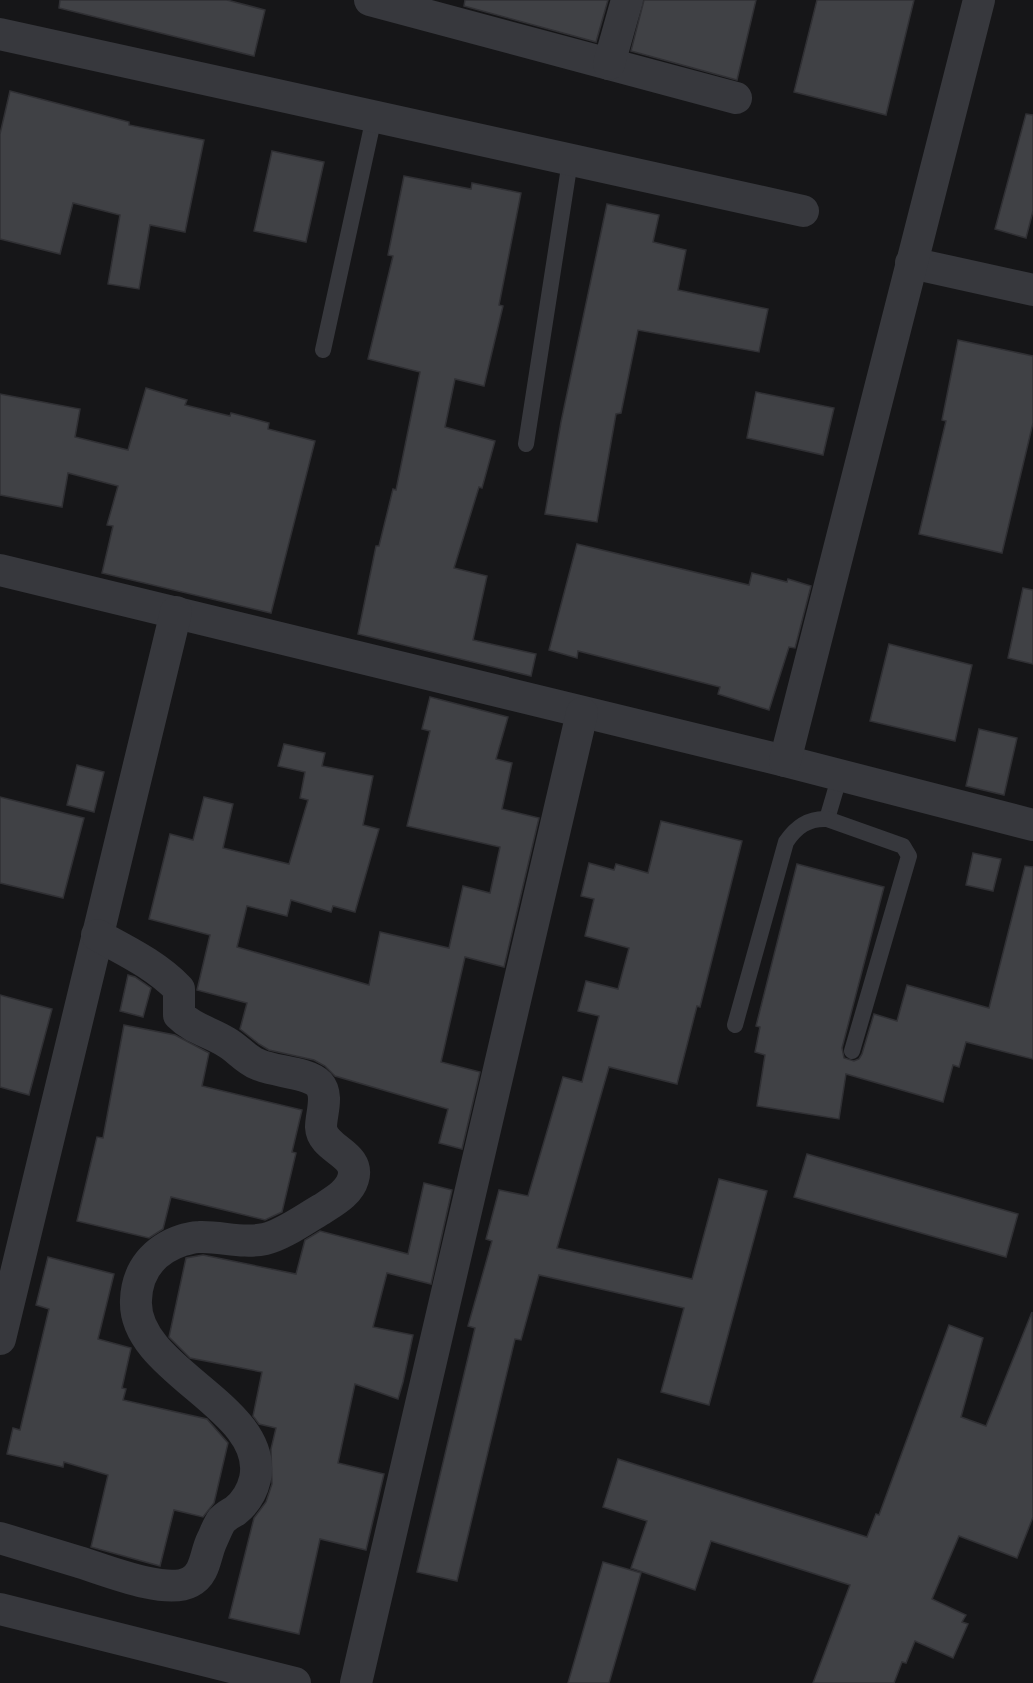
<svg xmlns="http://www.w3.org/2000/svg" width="1033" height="1683" font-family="'Open Sans',sans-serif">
<rect width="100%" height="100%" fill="#161618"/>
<g fill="#404145" stroke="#303034" stroke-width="1.5">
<path d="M 60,0 L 227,0 L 265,10 L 254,56 L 59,8 Z"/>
<path d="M 465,0 L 608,0 L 596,42 L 464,6 Z"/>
<path d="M 644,0 L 756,0 L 737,80 L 631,51 Z"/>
<path d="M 817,0 L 914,0 L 886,115 L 794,92 Z"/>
<path d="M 10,91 L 129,122 L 129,125 L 204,140 L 185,232 L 150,225 L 139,289 L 108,284 L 120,215 L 73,203 L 60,254 L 0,239 L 0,134 Z"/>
<path d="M 1026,114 L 1033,115 L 1033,211 L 1026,238 L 995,229 Z"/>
<path d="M 272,151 L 324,162 L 306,242 L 254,231 Z"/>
<path d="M 404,176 L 471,189 L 472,183 L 521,193 L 499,305 L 503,306 L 484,386 L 455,379 L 445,427 L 495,441 L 482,488 L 479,487 L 454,568 L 487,576 L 473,640 L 536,654 L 531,676 L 358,634 L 376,546 L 379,546 L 393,489 L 396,490 L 420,372 L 368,359 L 393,256 L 388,255 Z"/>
<path d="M 607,204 L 659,215 L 653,242 L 686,250 L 678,290 L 768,309 L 759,352 L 638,330 L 621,413 L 616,414 L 597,522 L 545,514 L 561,422 Z"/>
<path d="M 958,340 L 1033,356 L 1033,423 L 1002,553 L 919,534 L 946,421 L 942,420 Z"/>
<path d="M 146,388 L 187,400 L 185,405 L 230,416 L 231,413 L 269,423 L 268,429 L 315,441 L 271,613 L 102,573 L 113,526 L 107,525 L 118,486 L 68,473 L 62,507 L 0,495 L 0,394 L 80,409 L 75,437 L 128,450 Z"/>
<path d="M 756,392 L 834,408 L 823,455 L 747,438 Z"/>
<path d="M 577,544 L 749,585 L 752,573 L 787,582 L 788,579 L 811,586 L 795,648 L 789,647 L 769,710 L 718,694 L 720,687 L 578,651 L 577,658 L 549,650 Z"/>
<path d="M 1023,588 L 1033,590 L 1033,664 L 1008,658 Z"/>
<path d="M 889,644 L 972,665 L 955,741 L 870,721 Z"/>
<path d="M 430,697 L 508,717 L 496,759 L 512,763 L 502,809 L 539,818 L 504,967 L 465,957 L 441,1062 L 480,1072 L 462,1149 L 439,1143 L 448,1109 L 335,1076 L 325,1066 L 314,1060 L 269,1050 L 259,1044 L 240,1029 L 247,1003 L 197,990 L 210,935 L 149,919 L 170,834 L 193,840 L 204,797 L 233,804 L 223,848 L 289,864 L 308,800 L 300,798 L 305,772 L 278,766 L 284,744 L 325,753 L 322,766 L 373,776 L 363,825 L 379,829 L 355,912 L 333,906 L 331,912 L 291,900 L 287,916 L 247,906 L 237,947 L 369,985 L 380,932 L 449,948 L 463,886 L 490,893 L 500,847 L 407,826 L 430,731 L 422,729 Z"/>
<path d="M 979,729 L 1017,738 L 1004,795 L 966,786 Z"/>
<path d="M 77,765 L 104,772 L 94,812 L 67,805 Z"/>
<path d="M 0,797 L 84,818 L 63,898 L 0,883 Z"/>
<path d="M 661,821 L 742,841 L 700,1007 L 697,1006 L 677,1084 L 609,1067 L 557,1248 L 692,1279 L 719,1179 L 767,1191 L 709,1405 L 661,1392 L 684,1308 L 539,1275 L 521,1340 L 515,1339 L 457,1581 L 417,1572 L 475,1328 L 468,1326 L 492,1241 L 486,1239 L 499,1190 L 528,1196 L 563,1077 L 582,1082 L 599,1016 L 578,1011 L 586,981 L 618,989 L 629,948 L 585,936 L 594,899 L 581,896 L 589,863 L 614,870 L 616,864 L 648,873 Z"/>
<path d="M 973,853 L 1001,859 L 993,891 L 966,885 Z"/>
<path d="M 797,864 L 884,887 L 842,1048 L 844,1058 L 854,1061 L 859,1059 L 862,1054 L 874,1014 L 897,1021 L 907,985 L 989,1008 L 1025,866 L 1033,867 L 1033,1059 L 966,1042 L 959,1067 L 953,1065 L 943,1102 L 846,1074 L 839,1119 L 757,1106 L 765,1055 L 755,1052 L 760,1027 L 756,1026 Z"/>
<path d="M 128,975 L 135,977 L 151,988 L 143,1017 L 120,1011 Z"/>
<path d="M 0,995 L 52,1009 L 29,1095 L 0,1087 Z"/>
<path d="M 124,1025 L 175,1035 L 209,1053 L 202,1086 L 302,1110 L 292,1152 L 296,1153 L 282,1212 L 265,1220 L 171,1197 L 163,1229 L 149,1238 L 77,1221 L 97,1137 L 103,1138 Z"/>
<path d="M 807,1154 L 1018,1214 L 1006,1257 L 794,1197 Z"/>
<path d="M 424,1183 L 452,1190 L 431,1284 L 387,1273 L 373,1327 L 413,1335 L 403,1382 L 398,1399 L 355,1384 L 338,1463 L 384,1474 L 366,1550 L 320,1539 L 299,1634 L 229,1618 L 254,1518 L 266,1502 L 272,1484 L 271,1449 L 276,1428 L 259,1424 L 253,1416 L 262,1372 L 190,1358 L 169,1337 L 186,1258 L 203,1255 L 296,1274 L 305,1240 L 320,1231 L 408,1254 Z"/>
<path d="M 48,1257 L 114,1274 L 98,1339 L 131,1348 L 122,1388 L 126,1389 L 123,1400 L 207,1419 L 228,1443 L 214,1503 L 203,1517 L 174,1510 L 160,1566 L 91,1547 L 108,1475 L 64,1462 L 63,1467 L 7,1454 L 13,1428 L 20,1430 L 49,1309 L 36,1305 Z"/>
<path d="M 1032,1312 L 1033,1517 L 1017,1558 L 959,1536 L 932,1599 L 966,1615 L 962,1622 L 968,1624 L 953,1658 L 915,1641 L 906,1663 L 902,1662 L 894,1683 L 813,1683 L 850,1585 L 711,1541 L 695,1590 L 631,1568 L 647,1521 L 603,1507 L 618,1459 L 867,1537 L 876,1514 L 879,1515 L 949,1325 L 983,1338 L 961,1417 L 986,1426 Z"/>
<path d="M 603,1562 L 641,1573 L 609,1683 L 568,1683 Z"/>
</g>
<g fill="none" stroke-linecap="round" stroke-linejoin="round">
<g stroke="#37383d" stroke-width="16">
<path d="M 323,350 L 374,117"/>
<path d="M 526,444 L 570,161"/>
<path d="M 827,819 L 840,775"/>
<path d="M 735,1025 L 786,842 C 796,827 808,818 827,819 L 903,846 L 909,856 L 852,1051"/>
</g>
<g stroke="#37383d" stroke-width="32">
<path d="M 370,0 L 736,98"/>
<path d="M 0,34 L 803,211"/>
<path d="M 609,64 L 627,0"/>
<path d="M 911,263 L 1033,290"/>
<path d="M 0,570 L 785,761 L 1033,825"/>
<path d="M 785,761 L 979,0"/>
<path d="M 0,1339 L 176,612"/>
<path d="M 0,1538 C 26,1546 53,1554 79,1562 C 105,1570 166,1595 190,1582 C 206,1574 205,1554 212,1540 C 215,1534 218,1525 222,1520 C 225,1517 231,1513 235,1511 C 245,1503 252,1492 255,1479 C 270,1407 132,1371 136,1300 C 137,1270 155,1249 183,1240 C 188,1239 194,1237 199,1237 C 221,1236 242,1244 265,1239 C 283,1235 306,1218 322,1209 C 334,1201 349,1193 353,1179 C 361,1153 322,1150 321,1127 C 321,1114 329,1095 319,1084 C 308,1072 273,1072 257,1064 C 245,1059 237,1048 226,1042 C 210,1032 193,1029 179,1015 L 179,989 C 156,965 126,951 97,935"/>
<path d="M 0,1609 L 295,1683"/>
<path d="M 356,1683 L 582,713"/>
</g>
</g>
</svg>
